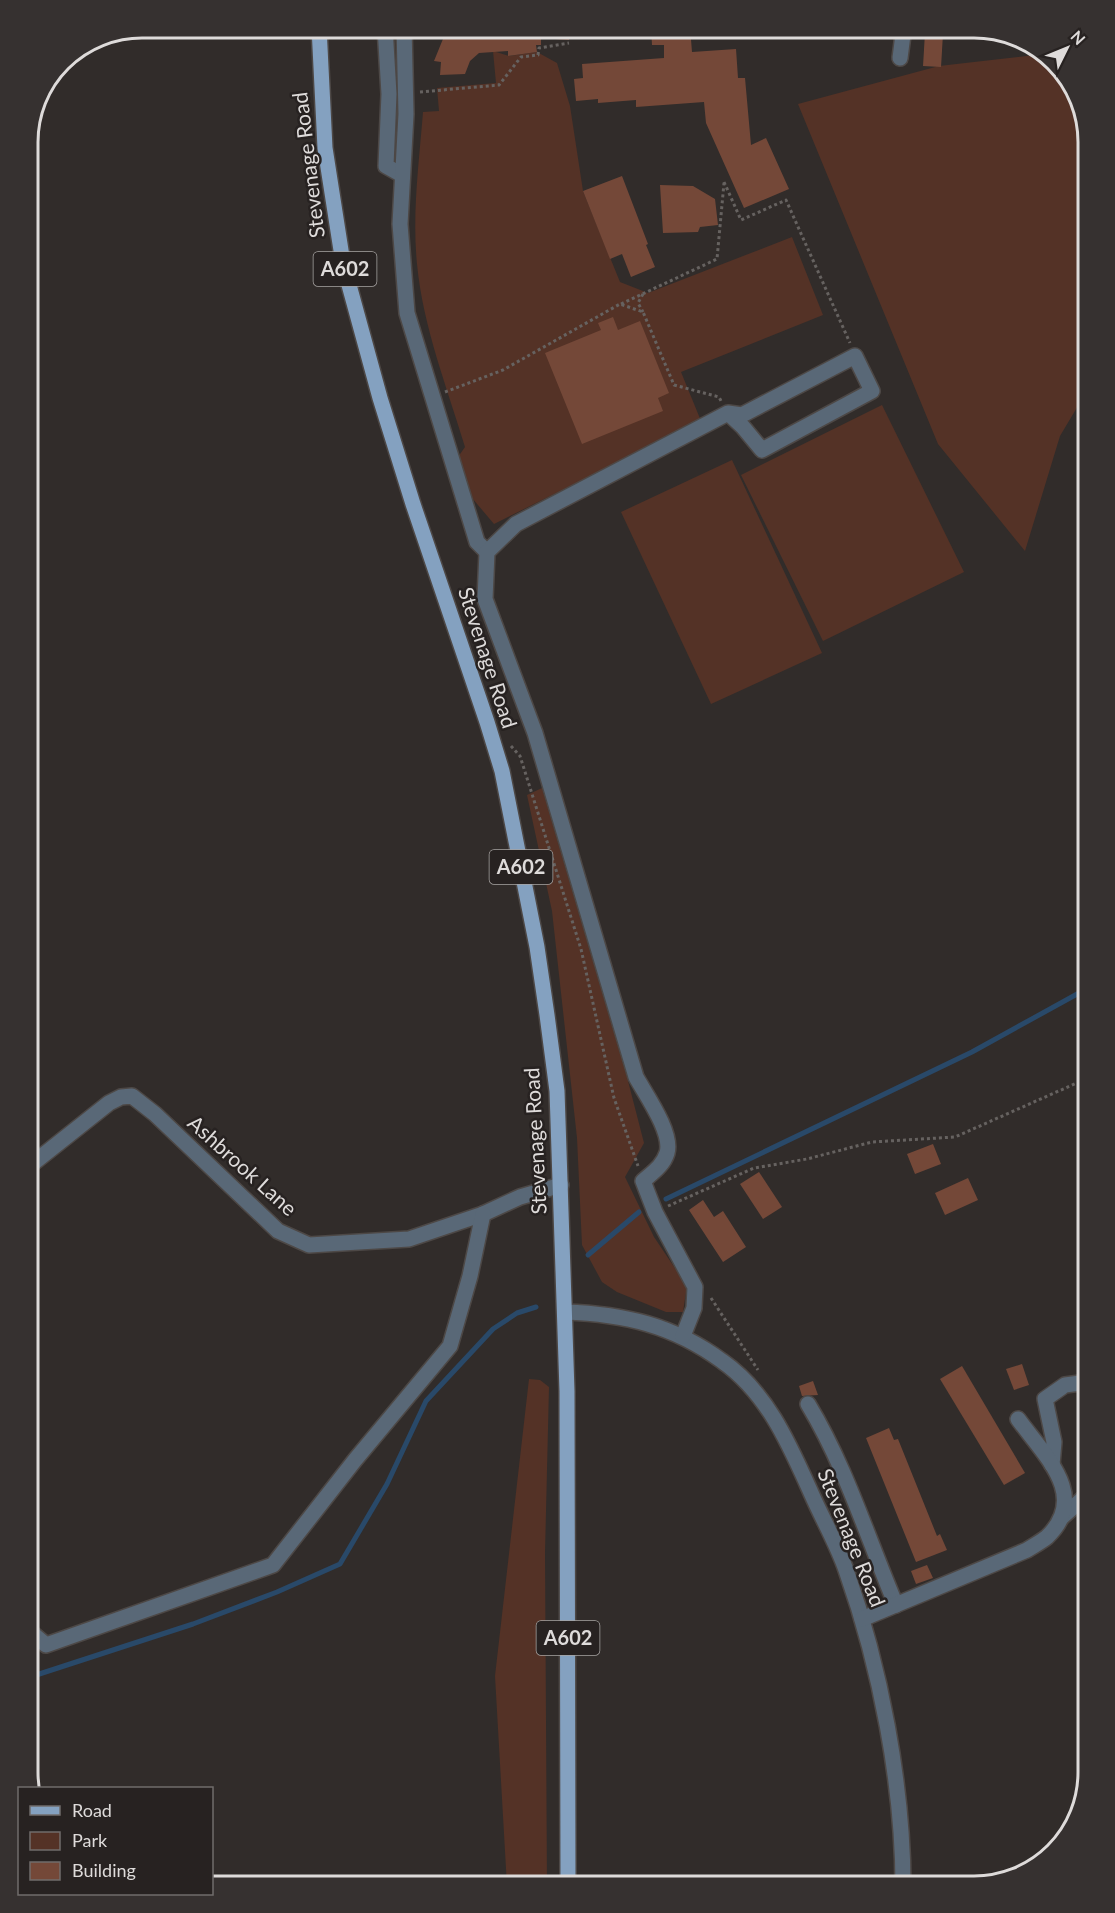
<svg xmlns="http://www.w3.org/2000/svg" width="1115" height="1913" font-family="Lato,sans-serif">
<rect width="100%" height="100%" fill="#312c2a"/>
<g fill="#543226">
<path d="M 493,51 L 509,56 L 537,52 L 557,63 L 570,106 L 583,191 L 620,282 L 648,293 L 792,237 L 823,315 L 681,372 L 701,421 L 494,524 L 472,498 L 458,457 L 465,447 C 447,387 423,327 417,264 C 412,214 419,163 423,112 L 439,111 L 437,88 L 496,83 Z"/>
<path d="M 1044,54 L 1076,91 L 1088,142 L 1088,389 L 1060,436 L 1025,551 L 938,444 L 798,104 L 939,66 Z"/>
<path d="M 882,405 L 964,572 L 823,641 L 741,475 Z"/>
<path d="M 732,460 L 822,653 L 711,704 L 621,512 Z"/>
<path d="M 542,788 L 627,1077 L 644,1143 L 625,1177 L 654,1237 L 687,1286 L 683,1312 L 666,1312 L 617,1292 L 602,1282 L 582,1245 L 577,1138 L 552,911 L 527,795 Z"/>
<path d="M 529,1379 L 540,1380 L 549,1387 L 545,1553 L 547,1886 L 507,1886 L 495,1676 Z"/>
</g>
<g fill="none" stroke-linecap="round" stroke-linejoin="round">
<g stroke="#294969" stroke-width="5">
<path d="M 666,1199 L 972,1052 L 1088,988"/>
<path d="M 588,1255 L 639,1212"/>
<path d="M 27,1678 L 193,1624 L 277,1592 L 340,1564 L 387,1484 L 426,1401 L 493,1329 L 517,1313 L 536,1307"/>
</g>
</g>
<g fill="#744838">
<path d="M 472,27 L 570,27 L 569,40 L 541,38 L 541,45 L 536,45 L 537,52 L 508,56 L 508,51 L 479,53 L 470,61 L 465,74 L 440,75 L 441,62 L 434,61 L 445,34 L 450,39 Z"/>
<path d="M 651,27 L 690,27 L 692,52 L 736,49 L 738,78 L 745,78 L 751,145 L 766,138 L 789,189 L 744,208 L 706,123 L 704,102 L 636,107 L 636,100 L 598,103 L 598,99 L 576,101 L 574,79 L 583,78 L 582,64 L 664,58 L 664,45 L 652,45 Z"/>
<path d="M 925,33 L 943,34 L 941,67 L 923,66 Z"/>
<path d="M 622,176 L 648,244 L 646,245 L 655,267 L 631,277 L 622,254 L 610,259 L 583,191 Z"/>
<path d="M 660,185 L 693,186 L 715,199 L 718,225 L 700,227 L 698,232 L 663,233 Z"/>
<path d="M 613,317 L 618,330 L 640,321 L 669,393 L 658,398 L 663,411 L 582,444 L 545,353 L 601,330 L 598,323 Z"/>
<path d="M 933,1144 L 941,1164 L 915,1174 L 907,1154 Z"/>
<path d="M 759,1172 L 782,1207 L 763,1219 L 740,1184 Z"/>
<path d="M 968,1178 L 978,1200 L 945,1215 L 935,1193 Z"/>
<path d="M 703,1200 L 714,1217 L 723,1211 L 746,1247 L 723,1262 L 689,1210 Z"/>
<path d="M 1022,1364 L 1029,1385 L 1014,1390 L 1006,1369 Z"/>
<path d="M 962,1366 L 1025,1473 L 1004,1485 L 940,1379 Z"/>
<path d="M 813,1381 L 818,1395 L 802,1396 L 799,1386 Z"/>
<path d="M 889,1428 L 894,1440 L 898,1439 L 937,1536 L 940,1534 L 947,1550 L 916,1562 L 866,1438 Z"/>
<path d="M 927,1565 L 933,1578 L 916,1584 L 911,1571 Z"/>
</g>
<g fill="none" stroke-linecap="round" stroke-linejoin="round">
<defs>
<g id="minor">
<path d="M 385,27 L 389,94 L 386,166 L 402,175"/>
<path d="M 404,27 L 406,114 L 400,224 L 407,313 L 477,542 L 487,552"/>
<path d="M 900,58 L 904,27"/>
<path d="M 27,1168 L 109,1103 L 121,1097 L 132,1096 L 155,1114 L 278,1231 L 309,1245 L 409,1239 L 483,1214 L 520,1197 L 561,1185"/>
<path d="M 565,1312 C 624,1314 673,1325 722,1361 C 768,1393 790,1446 812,1495 C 823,1520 837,1544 846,1570 C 880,1666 903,1784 903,1886"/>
<path d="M 683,1336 L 694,1308 L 695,1287 L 655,1212 L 643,1181 C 652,1173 663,1166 667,1153 C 673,1133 646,1095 636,1077 L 535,733 L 485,599 L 487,552 L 516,524 L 728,413 L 742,415 L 855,356 L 872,391 L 762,450 L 743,427 L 728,413"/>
<path d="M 808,1404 C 846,1467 867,1537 896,1605"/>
<path d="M 1052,1465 L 1054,1442 L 1045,1399 L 1065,1385 L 1088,1382"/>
<path d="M 1061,1518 L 1088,1494"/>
<path d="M 862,1619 L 1027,1550 C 1033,1546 1041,1542 1047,1537 C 1090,1496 1044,1455 1018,1419"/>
<path d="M 27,1629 L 46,1645 L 273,1565 L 355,1460 L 450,1346 L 470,1276 L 483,1214"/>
</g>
<path id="major" d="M 319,27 L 325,148 L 343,263 L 380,398 L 413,504 L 487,722 L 502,771 L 537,947 L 547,1015 L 557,1091 L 567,1391 L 568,1886"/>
</defs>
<use href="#minor" stroke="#4d4846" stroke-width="18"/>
<use href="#major" stroke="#4d4846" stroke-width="18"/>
<g stroke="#666260" stroke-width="3" stroke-dasharray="3 3" stroke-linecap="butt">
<path d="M 420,92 L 499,85 L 521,57 L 538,55 L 539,48 L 569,43"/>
<path d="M 724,182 L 741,220 L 786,200 L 850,343"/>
<path d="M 643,294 L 638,303 L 643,312"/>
<path d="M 621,304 L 717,259 L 724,183"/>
<path d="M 445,392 L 503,370 L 620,304 L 643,312 L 674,385 L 719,397 L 721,401"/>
<path d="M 511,746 L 520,756 L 581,949 L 614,1098 L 638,1166"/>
<path d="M 668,1206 L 754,1168 L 807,1159 L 872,1142 L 955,1137 L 1088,1078"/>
<path d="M 711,1298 L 758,1370"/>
</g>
<use href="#minor" stroke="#596877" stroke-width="15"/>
<use href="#major" stroke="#84a1c0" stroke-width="15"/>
</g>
<g text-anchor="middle" stroke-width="5" stroke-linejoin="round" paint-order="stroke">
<g fill="#272221" stroke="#a7a4a2" stroke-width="1.5">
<rect x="313.5" y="252" width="63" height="34" rx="4.5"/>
<rect x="489.5" y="850" width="63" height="34" rx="4.5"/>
<rect x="536.5" y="1621" width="63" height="34" rx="4.5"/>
</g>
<g font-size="20" font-weight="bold" fill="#dedbda">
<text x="345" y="276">A602</text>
<text x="521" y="874">A602</text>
<text x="568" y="1645">A602</text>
</g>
<g font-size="21" fill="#dedbda" stroke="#272221">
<text transform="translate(309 165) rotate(-97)" y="7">Stevenage Road</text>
<text transform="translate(487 658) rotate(72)" y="7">Stevenage Road</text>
<text transform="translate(536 1141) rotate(-93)" y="7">Stevenage Road</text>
<text transform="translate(242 1166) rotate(42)" y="7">Ashbrook Lane</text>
<text transform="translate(851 1538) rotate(68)" y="7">Stevenage Road</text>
</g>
</g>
<path d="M0 0H1115V1913H0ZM142 38H974A104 104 0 0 1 1078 142V1772A104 104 0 0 1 974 1876H142A104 104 0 0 1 38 1772V142A104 104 0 0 1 142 38Z" fill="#363130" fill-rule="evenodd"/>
<path fill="none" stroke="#dedbda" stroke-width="3" d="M142 38H974A104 104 0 0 1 1078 142V1772A104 104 0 0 1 974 1876H142A104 104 0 0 1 38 1772V142A104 104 0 0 1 142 38Z"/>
<rect x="18" y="1787" width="195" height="108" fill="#272221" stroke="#706c6b" stroke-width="1.5"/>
<rect x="30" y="1806" width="30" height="9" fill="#84a1c0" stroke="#706c6b" stroke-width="1.5"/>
<text x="72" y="1817" font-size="18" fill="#dedbda">Road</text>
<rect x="30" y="1832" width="30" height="18" fill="#543226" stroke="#706c6b" stroke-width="1.5"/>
<text x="72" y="1847" font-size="18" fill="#dedbda">Park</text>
<rect x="30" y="1862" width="30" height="18" fill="#744838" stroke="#706c6b" stroke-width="1.5"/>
<text x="72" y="1877" font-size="18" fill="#dedbda">Building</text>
<g transform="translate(1067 48) rotate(47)" stroke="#272221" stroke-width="4.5" paint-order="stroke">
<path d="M0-4.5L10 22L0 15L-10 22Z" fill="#dedbda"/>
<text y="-9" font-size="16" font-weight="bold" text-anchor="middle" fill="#dedbda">N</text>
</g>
</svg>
